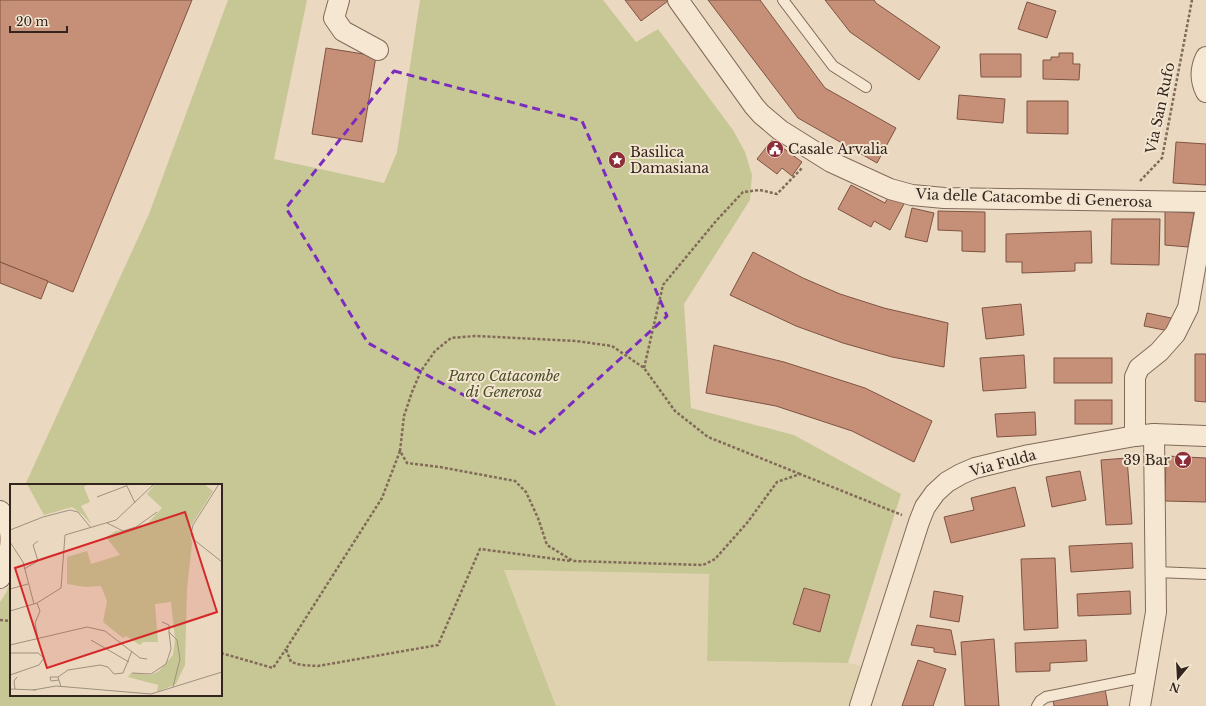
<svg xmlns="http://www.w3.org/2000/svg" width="1206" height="706" font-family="'Libre Baskerville',serif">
<rect width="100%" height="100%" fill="#ead9c0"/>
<path fill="#dfd2ae" d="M 504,570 L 710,574 L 707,661 L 848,663 L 861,666 L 850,706 L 556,706 Z"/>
<path fill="#c7c795" d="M 228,0 L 307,0 L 274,159 L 384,183 L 397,152 L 420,0 L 603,0 L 636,42 L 658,29 L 733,130 L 745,152 L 752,175 L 750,200 L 684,304 L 691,408 L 794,435 L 901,494 L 848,663 L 707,661 L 709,574 L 504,570 L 556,706 L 0,706 L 0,602 L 6,593 L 11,580 L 11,695 L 221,695 L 221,485 L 25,485 L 149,214 Z"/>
<g fill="#c69078" stroke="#7f5341">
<path d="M 0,0 L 192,0 L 73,292 L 0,262 Z"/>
<path d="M 625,0 L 667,0 L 668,1 L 641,21 Z"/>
<path d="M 708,0 L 760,0 L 825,88 L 896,128 L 877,163 L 798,118 Z"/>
<path d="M 825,0 L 874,0 L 876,3 L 940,47 L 919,80 L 850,32 Z"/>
<path d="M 1027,2 L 1056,11 L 1047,38 L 1018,29 Z"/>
<path d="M 326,48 L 376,56 L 362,142 L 312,134 Z"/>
<path d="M 1059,53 L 1073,53 L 1073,64 L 1080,64 L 1079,80 L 1043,79 L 1043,60 L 1051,60 L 1051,57 L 1059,57 Z"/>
<path d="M 980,54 L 1021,54 L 1021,77 L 981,77 Z"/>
<path d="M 959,95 L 1005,99 L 1003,123 L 957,119 Z"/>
<path d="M 1027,101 L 1068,101 L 1068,134 L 1027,133 Z"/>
<path d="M 772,140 L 802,162 L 792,176 L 782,168 L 777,174 L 757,159 Z"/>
<path d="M 1176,142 L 1206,144 L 1206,185 L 1173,183 Z"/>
<path d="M 851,185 L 885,203 L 890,194 L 905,202 L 890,230 L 874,221 L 871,227 L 838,209 Z"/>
<path d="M 912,208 L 934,213 L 927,242 L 905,237 Z"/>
<path d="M 938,211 L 985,212 L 985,252 L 962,251 L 962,231 L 938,230 Z"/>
<path d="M 1165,211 L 1194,213 L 1188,247 L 1165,245 Z"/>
<path d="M 1112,219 L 1160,219 L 1159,265 L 1111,264 Z"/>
<path d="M 1091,231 L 1092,263 L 1075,263 L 1075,271 L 1022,273 L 1022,262 L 1006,262 L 1006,234 Z"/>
<path d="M 753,252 L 803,278 L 840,294 L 884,308 L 948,323 L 944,367 L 892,357 L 843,343 L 796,326 L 730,295 Z"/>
<path d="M 0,262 L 48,281 L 41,299 L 0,283 Z"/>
<path d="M 1021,304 L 1024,335 L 986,339 L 982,308 Z"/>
<path d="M 1147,313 L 1171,318 L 1169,331 L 1144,326 Z"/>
<path d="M 714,345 L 784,362 L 865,388 L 932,421 L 914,462 L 852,431 L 776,406 L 706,393 Z"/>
<path d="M 1195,354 L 1206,354 L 1206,402 L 1195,401 Z"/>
<path d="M 1024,355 L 1026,388 L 983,391 L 980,358 Z"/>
<rect x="1054" y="358" width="58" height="25"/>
<rect x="1075" y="400" width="37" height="24"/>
<path d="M 1035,412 L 1036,435 L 997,437 L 995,414 Z"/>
<path d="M 1166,456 L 1206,458 L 1206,502 L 1165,501 Z"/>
<path d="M 1127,458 L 1132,524 L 1106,525 L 1101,460 Z"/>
<path d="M 1080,471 L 1086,500 L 1052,507 L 1046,477 Z"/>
<path d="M 1015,487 L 1025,526 L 951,543 L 944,517 L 974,510 L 971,498 Z"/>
<path d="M 1132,543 L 1133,568 L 1071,572 L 1069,546 Z"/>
<path d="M 1055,558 L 1058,628 L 1024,630 L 1021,559 Z"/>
<path d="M 804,588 L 830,595 L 820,632 L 793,624 Z"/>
<path d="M 934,591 L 963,596 L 959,622 L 930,617 Z"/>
<path d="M 1130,591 L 1131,614 L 1078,616 L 1077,594 Z"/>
<path d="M 917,625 L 951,630 L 956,655 L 934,652 L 934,648 L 911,645 Z"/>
<path d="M 994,639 L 999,706 L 965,706 L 961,642 Z"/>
<path d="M 1086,640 L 1087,661 L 1050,663 L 1050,671 L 1016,672 L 1015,643 Z"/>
<path d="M 918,660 L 946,669 L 933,706 L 902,706 Z"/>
<path d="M 1105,689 L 1108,706 L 1054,706 L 1053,699 Z"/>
</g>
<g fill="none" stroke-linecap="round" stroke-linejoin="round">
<defs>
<g id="service">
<path d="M 783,0 L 833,66 L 866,87"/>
<path d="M 1156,572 L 1206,574"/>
<path d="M 1037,706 L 1040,701 L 1046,697 L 1145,677"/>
</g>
<g id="minor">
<path d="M 339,0 L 334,18 L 343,31 L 378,50"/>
<path d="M 678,0 L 754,106 L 761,114 L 780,130 L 831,162 L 890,189 L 912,195 L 944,198 L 1206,202"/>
<path d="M 1206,57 C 1200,69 1200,80 1206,92"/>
<path d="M 1135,436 L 1135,377 L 1139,368 L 1159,352 L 1175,334 L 1188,308 L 1206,207"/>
<path d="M 0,511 C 18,530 10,557 0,578"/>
<path d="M 860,706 L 919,522 L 925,507 L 935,493 L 947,482 L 961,474 L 975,468 L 1029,455 L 1135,436 L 1154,434 L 1206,436"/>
<path d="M 1140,706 L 1156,612 L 1154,434"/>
</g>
</defs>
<use href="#service" stroke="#826a59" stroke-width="12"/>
<use href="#minor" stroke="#826a59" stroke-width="22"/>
<g stroke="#826a59" stroke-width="2.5" stroke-dasharray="3 2" stroke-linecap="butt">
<path d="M 1140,181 L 1162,158 L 1192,0"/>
<path d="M 644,368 L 663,285 L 716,221 L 743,192 L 760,190 L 777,194 L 803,167"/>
<path d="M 400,451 L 382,498 L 286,649 L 291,662 L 301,665 L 318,666 L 438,645 L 480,549 L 571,561"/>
<path d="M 800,474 L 708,437 L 675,411 L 644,368 L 612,346 L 576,341 L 475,336 L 451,338 L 435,351 L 421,371 L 412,392 L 404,416 L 400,451 L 407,463 L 440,467 L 515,481 L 526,492 L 538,518 L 547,545 L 573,561 L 703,565 L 715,559 L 747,523 L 777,482 L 800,474 L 902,515"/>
<path d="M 0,620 L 11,621"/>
<path d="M 221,653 L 273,668 L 286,649"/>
</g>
<use href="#service" stroke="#f6e7d2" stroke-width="10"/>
<use href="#minor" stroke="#f6e7d2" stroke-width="20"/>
</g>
<path fill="none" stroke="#7b2cbf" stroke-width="3" stroke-dasharray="8 5" stroke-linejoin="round" d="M 394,71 L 582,121 L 667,316 L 537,435 L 368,343 L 286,208 Z"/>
<defs>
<symbol id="civic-disc" viewBox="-11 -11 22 22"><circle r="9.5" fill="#8c2d38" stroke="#f2e4cf"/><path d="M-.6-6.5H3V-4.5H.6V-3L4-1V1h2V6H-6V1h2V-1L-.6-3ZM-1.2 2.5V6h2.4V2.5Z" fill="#fff"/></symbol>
<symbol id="sight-disc" viewBox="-11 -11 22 22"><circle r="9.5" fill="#8c2d38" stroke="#f2e4cf"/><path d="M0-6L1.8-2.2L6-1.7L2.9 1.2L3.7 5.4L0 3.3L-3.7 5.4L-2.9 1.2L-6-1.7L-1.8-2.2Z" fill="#fff"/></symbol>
<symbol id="bar-disc" viewBox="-11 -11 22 22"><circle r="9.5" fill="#8c2d38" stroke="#f2e4cf"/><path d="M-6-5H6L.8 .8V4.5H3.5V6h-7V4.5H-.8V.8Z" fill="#fff"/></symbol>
</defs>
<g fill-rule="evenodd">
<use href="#civic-disc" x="765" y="139" width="20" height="20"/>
<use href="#sight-disc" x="607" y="150" width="20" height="20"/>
<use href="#bar-disc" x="1173" y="450" width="20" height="20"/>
</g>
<g text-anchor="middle" stroke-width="4" stroke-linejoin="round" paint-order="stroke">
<g font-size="14" fill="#32251d" stroke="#f2e4cf">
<text transform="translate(1160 108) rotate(-78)" y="5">Via San Rufo</text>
<text transform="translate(1034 198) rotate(2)" y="5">Via delle Catacombe di Generosa</text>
<text transform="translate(1003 463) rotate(-15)" y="5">Via Fulda</text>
</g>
<g font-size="14" fill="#32251d" stroke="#f2e4cf" text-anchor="start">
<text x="788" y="154">Casale Arvalia</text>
<text x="630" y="157">Basilica<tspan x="630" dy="16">Damasiana</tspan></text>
<text x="1170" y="465" text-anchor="end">39 Bar</text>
</g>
<g font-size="14" font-style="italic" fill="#474d25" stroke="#f2e4cf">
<text x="504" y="381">Parco Catacombe<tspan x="504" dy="16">di Generosa</tspan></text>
</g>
</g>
<g transform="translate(10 484)">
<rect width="212" height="212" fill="#ead9c0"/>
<path d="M 17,0 L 77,0 L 74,3 L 80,18 L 71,22 L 82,41 L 73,31 L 62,23 L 34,31 ZM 145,0 L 194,0 L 203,7 L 179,45 L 182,59 L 177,105 L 175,181 L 166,200 L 147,208 L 148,201 L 118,193 L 121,189 L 141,191 L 149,187 L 163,171 L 165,155 L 161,118 L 145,120 L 148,158 L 133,158 L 130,161 L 116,152 L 113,154 L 93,138 L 97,117 L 91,102 L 75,103 L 57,100 L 57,73 L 77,67 L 81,80 L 110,71 L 96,53 L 106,47 L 121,46 L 139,38 L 152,24 L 137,10 Z" fill="#c7c795"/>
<path fill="none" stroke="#a0917f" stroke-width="1" d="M 116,0 L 125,19M 209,0 L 183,41 L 181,50 L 183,55 L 212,78M 87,13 L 116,2M 97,39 L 113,47 L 126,43 L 147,28M 0,46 L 33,33 L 60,26 L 68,28 L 81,44M 0,58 L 13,78 L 24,120M 14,85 L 28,77 L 23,61 L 28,57M 0,105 L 18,100M 27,119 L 30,127 L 25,139 L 28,155M 0,127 L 27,119 L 51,104 L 55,51 L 106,36 L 144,0M 152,138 L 159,141 L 159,148M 81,156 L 119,178M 0,161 L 77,143 L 95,147 L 130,174 L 137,175M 0,169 L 28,169 L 34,174 L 29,181 L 0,191M 122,189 L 141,190 L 156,180 L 161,165 L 159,148 L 167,156 L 170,175 L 163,203M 48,193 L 58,186 L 90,181 L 98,183 L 104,190 L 113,189 L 122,167M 49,196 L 41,197 L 40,193 L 48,193 L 51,203M 0,205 L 26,206M 5,205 L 4,197 L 7,193M 23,206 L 46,202 L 141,210 L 212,188"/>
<path fill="#d62828" fill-opacity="0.15" stroke="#d62828" stroke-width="2" d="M 175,28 L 207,128 L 37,184 L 5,84 Z"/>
<rect width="212" height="212" fill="none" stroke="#32251d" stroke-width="2"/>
</g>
<g transform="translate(1178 678) rotate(198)" stroke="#f2e4cf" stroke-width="3" paint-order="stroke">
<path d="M0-3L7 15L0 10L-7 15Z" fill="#32251d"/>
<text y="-6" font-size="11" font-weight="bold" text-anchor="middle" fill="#32251d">N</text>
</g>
<path d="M10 26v6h57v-6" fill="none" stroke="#32251d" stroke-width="2"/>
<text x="16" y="26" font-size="12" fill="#32251d" stroke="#f2e4cf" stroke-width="3" paint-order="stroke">20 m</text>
</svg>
